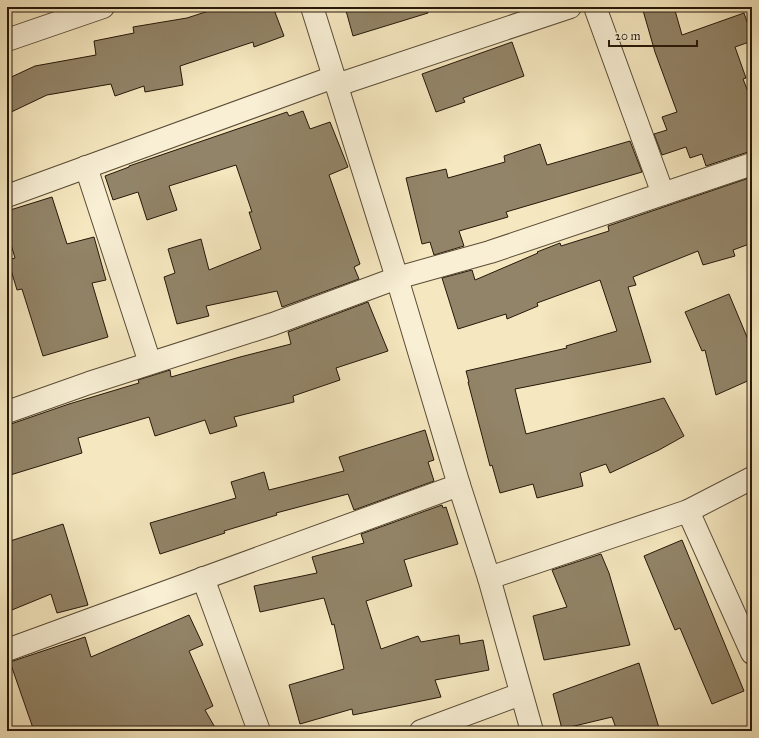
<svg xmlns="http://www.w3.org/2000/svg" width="759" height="738" font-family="'IM FELL Great Primer',serif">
<rect width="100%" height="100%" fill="#f5e7bf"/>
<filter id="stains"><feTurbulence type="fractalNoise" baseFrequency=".005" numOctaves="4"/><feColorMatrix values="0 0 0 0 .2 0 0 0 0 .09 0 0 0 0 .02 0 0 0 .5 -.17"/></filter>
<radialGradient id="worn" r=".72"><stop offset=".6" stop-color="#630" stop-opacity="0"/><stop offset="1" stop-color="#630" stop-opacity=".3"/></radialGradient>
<g fill="#928468" stroke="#261809">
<path d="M 221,7 L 273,7 L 284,36 L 254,47 L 253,42 L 180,66 L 183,85 L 145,92 L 144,86 L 115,96 L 111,84 L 47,95 L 7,114 L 7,79 L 35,66 L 96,55 L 94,41 L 134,33 L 133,27 L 187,18 Z"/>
<path d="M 345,7 L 428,7 L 428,13 L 353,36 Z"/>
<path d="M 642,7 L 674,7 L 682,35 L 744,13 L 752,36 L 752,41 L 735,47 L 746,78 L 743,79 L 752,102 L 752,152 L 748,152 L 706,166 L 702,154 L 690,158 L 686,147 L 662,155 L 654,134 L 667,130 L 662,117 L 677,112 L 655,52 Z"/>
<path d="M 512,42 L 524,76 L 463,98 L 465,102 L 436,112 L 422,74 Z"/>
<path d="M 303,111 L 310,129 L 330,122 L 348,167 L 329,175 L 360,264 L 354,267 L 359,279 L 282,307 L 277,291 L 206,306 L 209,316 L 177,324 L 164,277 L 175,273 L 168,249 L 201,239 L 209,270 L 261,249 L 249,212 L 252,212 L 236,165 L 169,186 L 177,210 L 147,220 L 138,192 L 113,200 L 105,176 L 129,167 L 129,166 L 287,112 L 289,116 Z"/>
<path d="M 630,141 L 642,172 L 506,212 L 508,217 L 459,231 L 464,246 L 434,255 L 430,242 L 422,244 L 406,178 L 446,169 L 448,178 L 505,162 L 504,156 L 540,144 L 547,165 Z"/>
<path d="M 752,177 L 752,243 L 733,250 L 735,256 L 703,265 L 698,251 L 633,277 L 636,285 L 628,287 L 651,362 L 515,389 L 526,434 L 664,398 L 684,436 L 659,450 L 610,473 L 606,464 L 580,473 L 583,486 L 537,498 L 533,484 L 500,493 L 492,465 L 490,466 L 468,382 L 469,382 L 466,371 L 567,348 L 566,346 L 617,331 L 600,280 L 537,303 L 538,306 L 507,319 L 506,314 L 458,329 L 442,278 L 472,270 L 475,280 L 538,253 L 537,252 L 560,243 L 561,246 L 609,231 L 608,226 Z"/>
<path d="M 52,197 L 67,244 L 94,237 L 106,280 L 92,283 L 108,337 L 43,356 L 22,289 L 17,290 L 8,260 L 15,258 L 7,231 L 7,211 Z"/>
<path d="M 729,294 L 752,349 L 752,379 L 716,395 L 705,350 L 702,351 L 685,312 Z"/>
<path d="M 368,302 L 388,351 L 336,368 L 340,380 L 293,396 L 294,402 L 234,417 L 237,426 L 210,434 L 205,420 L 155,436 L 149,417 L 78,438 L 82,453 L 7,476 L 7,424 L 11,424 L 69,404 L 139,383 L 138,380 L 170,370 L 171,377 L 240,357 L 291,344 L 288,332 Z"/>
<path d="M 425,430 L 434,460 L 428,462 L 434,481 L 354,510 L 348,494 L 276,513 L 277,515 L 224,531 L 225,533 L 160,554 L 150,523 L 236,498 L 231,482 L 264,472 L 269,490 L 344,471 L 339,457 Z"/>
<path d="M 442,505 L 443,508 L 446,507 L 458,544 L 404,560 L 412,586 L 366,601 L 381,649 L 418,636 L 421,642 L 459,635 L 460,644 L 483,640 L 489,670 L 435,680 L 441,697 L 353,715 L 352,709 L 300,724 L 289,685 L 344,669 L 334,624 L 332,625 L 324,598 L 260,612 L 254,586 L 317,573 L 312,557 L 364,543 L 361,534 Z"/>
<path d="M 63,524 L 88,605 L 57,613 L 51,594 L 7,612 L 7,542 Z"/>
<path d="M 682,540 L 744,691 L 712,704 L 680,628 L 675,630 L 644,556 Z"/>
<path d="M 601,554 L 609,573 L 630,645 L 544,660 L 533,616 L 567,607 L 552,570 Z"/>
<path d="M 189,615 L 203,645 L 189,651 L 213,706 L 205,710 L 217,731 L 34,731 L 10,662 L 85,637 L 91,657 Z"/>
<path d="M 639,663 L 660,731 L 617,731 L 612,717 L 562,729 L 553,694 Z"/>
</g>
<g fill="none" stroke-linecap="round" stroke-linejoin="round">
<defs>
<g id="street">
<path d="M 312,7 L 397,278 L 459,485 L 489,578 L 532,731"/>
<path d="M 595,7 L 663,194"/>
<path d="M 7,40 L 103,7"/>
<path d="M 337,85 L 570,7"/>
<path d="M 86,167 L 150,363"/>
<path d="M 7,196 L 334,77"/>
<path d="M 7,412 L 89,383 L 273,324 L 397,278 L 490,252 L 752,164"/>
<path d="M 688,511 L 752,653"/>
<path d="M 203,578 L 259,731"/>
<path d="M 489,578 L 688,511 L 752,478"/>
<path d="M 7,650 L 459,485"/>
<path d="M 421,731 L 521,694"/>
</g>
</defs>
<use href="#street" stroke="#5a4c36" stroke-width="24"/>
<use href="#street" stroke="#f8efd5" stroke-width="22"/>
</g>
<rect width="759" height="738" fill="none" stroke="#f5e7bf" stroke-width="24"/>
<rect x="8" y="8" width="743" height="722" fill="none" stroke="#261809" stroke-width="2"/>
<rect x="12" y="12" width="735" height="714" fill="none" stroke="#261809"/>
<path d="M609 40v6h88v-6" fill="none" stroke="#261809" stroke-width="2"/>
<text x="615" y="40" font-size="12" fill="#261809" stroke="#f8efd5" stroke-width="3" paint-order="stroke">20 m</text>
<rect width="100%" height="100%" filter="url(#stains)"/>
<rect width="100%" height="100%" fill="url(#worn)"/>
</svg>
